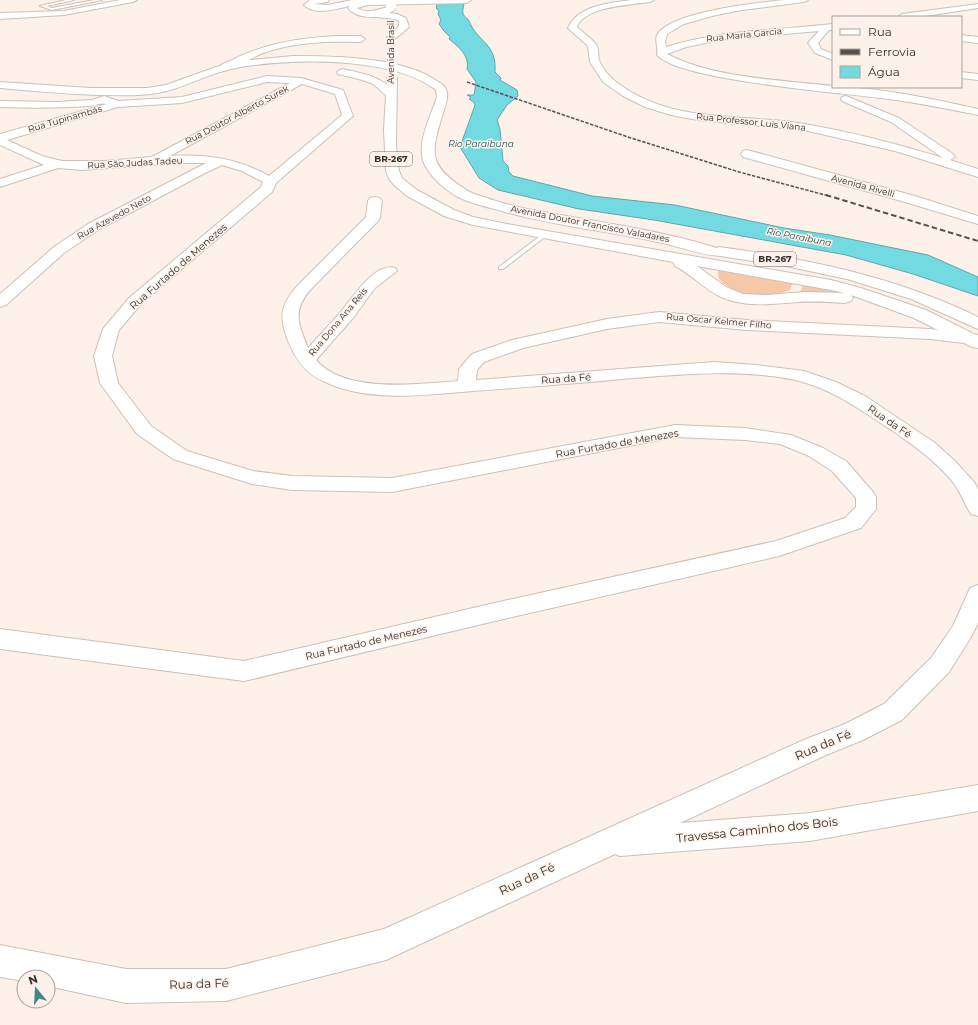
<svg xmlns="http://www.w3.org/2000/svg" width="978" height="1025" font-family="Montserrat,sans-serif">
<rect width="100%" height="100%" fill="#fdf1e9"/>
<g fill="#f7c8a7">
<path d="M 719,270 L 760,278 L 793,282 L 790,290 C 770,299 743,298 726,285 C 720,281 716,277 719,270 Z"/>
<path d="M 804,283 L 861,297 L 798,297 Z"/>
</g>
<path fill="#72dae0" stroke="#5fa6aa" d="M 433,0 L 465,0 C 464,5 462,9 463,14 C 465,18 468,18 469,21 C 478,43 497,43 495,72 L 501,78 L 500,80 L 517,90 L 518,96 L 507,105 L 497,120 L 500,129 L 503,161 L 508,166 L 509,172 L 513,176 L 592,196 L 675,205 L 784,228 L 830,235 L 928,255 L 978,277 L 978,296 L 913,274 L 846,255 L 654,220 L 579,209 L 498,190 L 479,178 L 460,147 L 475,105 L 474,102 L 469,99 L 471,97 L 467,95 L 474,95 L 476,82 L 467,69 C 470,56 458,46 449,39 L 450,37 L 444,31 L 439,24 L 441,20 L 438,14 L 439,11 L 436,8 L 437,6 Z"/>
<g fill="none" stroke-linecap="round" stroke-linejoin="round">
<defs>
<g id="service">
<path d="M 66,0 L 74,0 L 47,6 L 52,8 L 94,0 L 102,0 L 52,10 L 40,6 Z"/>
<path d="M 544,233 L 547,235 L 546,236 L 503,269 L 499,269 L 499,267 Z"/>
</g>
<g id="minor">
<path d="M 120,0 L 137,0 L 133,2 L 64,15 L 0,19 L 0,13 L 64,11 Z"/>
<path d="M 632,0 L 654,0 L 650,2 C 630,5 585,6 577,27 C 582,32 590,37 595,43 C 599,47 598,55 599,60 C 604,74 619,85 631,92 C 684,123 747,114 805,124 C 851,132 898,144 943,158 L 891,122 L 842,101 L 841,99 L 842,97 L 846,96 L 899,118 L 953,154 L 955,157 L 950,160 L 978,169 L 978,177 L 895,151 L 804,130 L 698,120 L 671,115 L 645,107 L 623,96 L 603,82 L 590,62 L 588,46 L 568,28 C 578,5 610,3 632,0 Z"/>
<path d="M 784,0 L 808,0 L 804,2 L 742,10 L 712,16 L 684,24 L 667,34 L 665,42 L 666,47 C 720,30 777,30 833,24 L 833,30 L 829,30 L 818,43 L 821,49 L 833,54 L 833,60 L 815,53 L 808,43 L 819,31 L 726,39 L 686,47 L 667,54 C 712,78 782,80 833,86 L 833,87 C 879,87 933,99 978,109 L 978,115 C 948,109 919,103 888,99 C 848,93 679,81 657,55 C 659,47 653,39 659,32 C 678,11 756,3 784,0 Z"/>
<path d="M 978,4 L 978,8 L 919,17 L 898,17 L 902,14 Z"/>
<path d="M 961,35 L 978,37 L 978,43 L 961,41 Z"/>
<path d="M 337,36 L 361,36 L 365,39 L 361,42 C 328,41 294,42 263,53 C 252,57 227,74 218,71 L 216,69 C 220,65 227,62 232,60 C 265,43 300,38 337,36 Z"/>
<path d="M 961,72 L 978,74 L 978,80 L 961,78 Z"/>
<path d="M 267,76 L 301,78 L 343,90 L 353,116 L 276,183 L 272,192 L 141,304 L 119,330 L 112,356 L 118,383 L 151,426 L 187,451 L 253,471 L 292,476 L 392,478 L 675,425 L 745,428 L 791,435 L 823,448 L 846,461 L 873,492 L 876,497 L 876,509 L 861,528 L 779,556 L 499,620 L 244,681 L 0,649 L 0,629 L 244,661 L 499,602 L 776,541 L 845,518 L 856,507 L 856,498 L 832,471 L 809,456 L 780,444 L 745,440 L 675,437 L 392,492 L 292,490 L 252,484 L 173,459 L 137,434 L 100,383 L 94,356 L 103,329 L 129,298 L 261,187 L 263,182 L 242,171 L 222,165 L 205,173 L 98,230 L 64,253 L 6,305 L 0,307 L 0,294 L 54,247 L 88,224 L 206,163 L 176,163 L 82,170 L 58,168 L 0,187 L 0,179 L 44,165 L 0,145 L 0,134 L 107,104 C 101,102 94,106 88,106 C 59,108 30,108 0,107 L 0,101 L 56,102 L 92,100 L 104,96 L 118,101 L 182,97 ZM 267,82 L 290,83 L 152,157 L 105,161 L 62,161 L 42,156 L 7,140 L 118,107 L 182,103 ZM 302,84 L 335,94 L 342,115 L 269,176 C 237,158 206,154 170,156 Z"/>
<path d="M 747,150 L 915,196 L 978,216 L 978,224 L 905,202 L 743,157 L 741,154 L 743,151 Z"/>
<path d="M 375,197 L 380,198 L 382,201 L 380,218 L 378,221 L 311,289 C 292,310 298,324 308,348 C 319,336 329,325 340,313 C 352,299 374,262 395,268 L 397,271 L 375,288 L 353,318 L 316,360 C 345,394 418,384 458,381 L 459,369 L 472,354 L 512,340 L 607,319 L 659,312 L 747,320 L 930,329 L 972,334 L 978,335 L 978,343 L 972,344 L 930,339 L 747,330 L 659,322 L 607,329 L 523,348 L 484,362 L 477,370 L 476,380 L 714,362 L 757,365 L 804,371 L 836,382 L 865,396 L 935,443 L 955,461 L 974,482 L 978,489 L 978,516 L 971,514 C 965,505 961,494 955,485 C 939,463 915,447 893,431 C 862,411 831,388 795,380 C 742,369 687,374 634,378 C 581,383 527,387 473,391 C 425,395 368,403 323,381 C 304,373 294,357 287,338 C 278,314 282,302 300,283 L 366,217 L 368,201 L 370,198 Z"/>
<path d="M 978,585 L 978,623 L 971,637 L 949,672 L 902,720 L 863,740 L 826,755 L 680,823 L 810,813 L 978,785 L 978,811 L 810,841 L 620,856 L 615,854 L 386,960 L 226,1001 L 126,1003 L 48,986 L 48,977 L 24,977 L 24,981 L 0,977 L 0,945 L 126,969 L 226,969 L 384,929 L 806,739 L 845,724 L 884,704 L 931,658 L 953,626 L 970,588 Z"/>
</g>
<g id="secondary">
<path d="M 310,0 L 329,0 L 328,2 L 314,4 L 328,5 L 352,0 L 471,0 L 467,3 L 368,5 L 357,8 C 368,15 380,9 391,6 L 395,9 C 385,20 357,20 348,8 L 350,6 C 336,9 315,16 304,5 Z"/>
<path d="M 293,56 C 334,56 403,57 437,81 C 440,83 445,86 446,89 C 449,96 446,103 444,110 C 432,150 425,164 465,189 C 470,193 478,195 484,197 C 511,207 539,211 567,216 C 618,225 670,233 720,249 L 723,252 L 720,255 C 711,258 674,245 662,243 C 609,231 554,226 502,211 C 487,207 469,203 456,196 C 446,190 433,179 427,169 C 413,149 430,118 437,97 L 436,90 C 392,55 276,57 223,71 C 199,78 177,91 151,94 C 134,96 117,95 100,95 C 66,94 33,91 0,88 L 0,82 L 91,88 L 147,88 L 166,85 L 216,67 L 241,61 Z"/>
<path d="M 342,69 C 362,73 384,77 396,94 L 391,97 C 383,95 379,88 373,84 C 362,79 350,77 338,74 L 337,72 Z"/>
</g>
<g id="trunk">
<path d="M 371,11 L 397,14 L 406,18 L 409,27 L 395,39 L 389,39 L 387,37 L 399,26 L 399,21 L 395,19 L 368,16 L 367,14 L 368,12 Z"/>
<path d="M 392,75 L 397,78 L 396,146 L 399,171 L 402,178 L 417,190 L 454,210 L 473,217 L 507,224 L 831,280 L 861,288 L 926,310 L 978,336 L 978,348 L 972,347 L 914,318 L 851,295 L 853,298 L 851,301 L 845,303 C 830,302 814,301 799,302 C 772,304 747,308 721,297 C 704,289 691,274 675,266 L 673,262 L 473,225 L 444,216 L 407,196 L 395,186 L 389,179 L 386,171 L 384,130 L 387,78 ZM 697,266 L 831,290 L 844,293 L 805,292 L 767,295 L 743,294 L 726,287 Z"/>
<path d="M 719,247 C 809,259 896,277 978,317 L 978,329 L 911,299 L 847,279 L 786,266 L 714,255 L 711,252 L 714,249 Z"/>
</g>
</defs>
<use href="#service" stroke="#cbc0b8" stroke-width="2"/>
<use href="#minor" stroke="#cbc0b8" stroke-width="2"/>
<use href="#secondary" stroke="#cbc0b8" stroke-width="2"/>
<use href="#trunk" stroke="#cbc0b8" stroke-width="2"/>
<use href="#service" fill="#fff" fill-rule="evenodd"/>
<use href="#minor" fill="#fff" fill-rule="evenodd"/>
<use href="#secondary" fill="#fff" fill-rule="evenodd"/>
<use href="#trunk" fill="#fff" fill-rule="evenodd"/>
<path stroke="#57514d" stroke-width="1.5" stroke-dasharray="3.5 1.5" stroke-linecap="butt" d="M 467,82 L 631,138 L 739,172 L 829,196"/>
<path stroke="#57514d" stroke-width="2" stroke-dasharray="5.5 3" stroke-linecap="butt" d="M 826,195 L 978,241"/>
<defs>
<g id="trunk-bridge">
<path d="M 391,0 L 391,6"/>
<path d="M 392,52 L 392,78"/>
</g>
</defs>
<use href="#trunk-bridge" stroke="#cbc0b8" stroke-width="10" stroke-linecap="butt"/>
<use href="#trunk-bridge" stroke="#fff" stroke-width="10"/>
</g>
<g text-anchor="middle" stroke-width="3" stroke-linejoin="round" paint-order="stroke">
<g font-size="9" fill="#322e2b" stroke="#fdf1e9">
<text transform="translate(744 35) rotate(-6)" y="3">Rua Maria Garcia</text>
<text transform="translate(391 52) rotate(-90)" y="3">Avenida Brasil</text>
<text transform="translate(237 115) rotate(-28)" y="3">Rua Doutor Alberto Surek</text>
<text transform="translate(65 119) rotate(-16)" y="3">Rua Tupinambás</text>
<text transform="translate(751 122) rotate(6)" y="3">Rua Professor Luis Viana</text>
<text transform="translate(135 163) rotate(-3)" y="3">Rua São Judas Tadeu</text>
<text transform="translate(863 186) rotate(15)" y="3">Avenida Rivelli</text>
<text transform="translate(114 217) rotate(-29)" y="3">Rua Azevedo Neto</text>
<text transform="translate(590 224) rotate(11)" y="3">Avenida Doutor Francisco Valadares</text>
<text transform="translate(719 321) rotate(5)" y="3">Rua Oscar Kelmer Filho</text>
<text transform="translate(338 322) rotate(-50)" y="3">Rua Dona Ana Reis</text>
</g>
<g font-size="9" font-style="italic" fill="#245255" stroke="#fdf1e9">
<text x="481" y="147">Rio Paraibuna</text>
<text transform="translate(799 237) rotate(11)" y="3">Rio Paraibuna</text>
</g>
<g fill="#fdf1e9" stroke="#6f6864" stroke-width="1">
<rect x="370" y="152" width="42" height="14" rx="3"/>
<rect x="754" y="252" width="42" height="14" rx="3"/>
</g>
<g font-size="9" font-weight="bold" fill="#322e2b">
<text x="391" y="162">BR-267</text>
<text x="775" y="262">BR-267</text>
</g>
<g font-size="10" fill="#322e2b" stroke="#fdf1e9">
<text transform="translate(178 266) rotate(-41)" y="4">Rua Furtado de Menezes</text>
<text transform="translate(566 378) rotate(-4)" y="4">Rua da Fé</text>
<text transform="translate(890 421) rotate(34)" y="4">Rua da Fé</text>
<text transform="translate(617 443) rotate(-10)" y="4">Rua Furtado de Menezes</text>
<text transform="translate(366 642) rotate(-13)" y="4">Rua Furtado de Menezes</text>
</g>
<g font-size="12" fill="#322e2b" stroke="#fdf1e9">
<text transform="translate(823 745) rotate(-23)" y="4">Rua da Fé</text>
<text transform="translate(757 830) rotate(-6)" y="4">Travessa Caminho dos Bois</text>
<text transform="translate(527 879) rotate(-25)" y="4">Rua da Fé</text>
<text transform="translate(199 984) rotate(-2)" y="4">Rua da Fé</text>
</g>
</g>
<rect x="832" y="16" width="130" height="72" fill="#fdf1e9" stroke="#aca39d"/>
<rect x="840" y="29" width="20" height="6" fill="#ffffff" stroke="#aca39d"/>
<text x="868" y="36" font-size="12" fill="#322e2b">Rua</text>
<rect x="840" y="49" width="20" height="6" fill="#57514d" stroke="#aca39d"/>
<text x="868" y="56" font-size="12" fill="#322e2b">Ferrovia</text>
<rect x="840" y="66" width="20" height="12" fill="#72dae0" stroke="#aca39d"/>
<text x="868" y="76" font-size="12" fill="#322e2b">Água</text>
<g transform="translate(36 989) rotate(342)"><circle r="19" fill="#fdf1e9" stroke="#aca39d"/>
<path d="M0-3L7 15L0 10L-7 15Z" fill="#40888c"/>
<text y="-6" font-size="11" font-weight="bold" text-anchor="middle" fill="#322e2b">N</text>
</g>
</svg>
